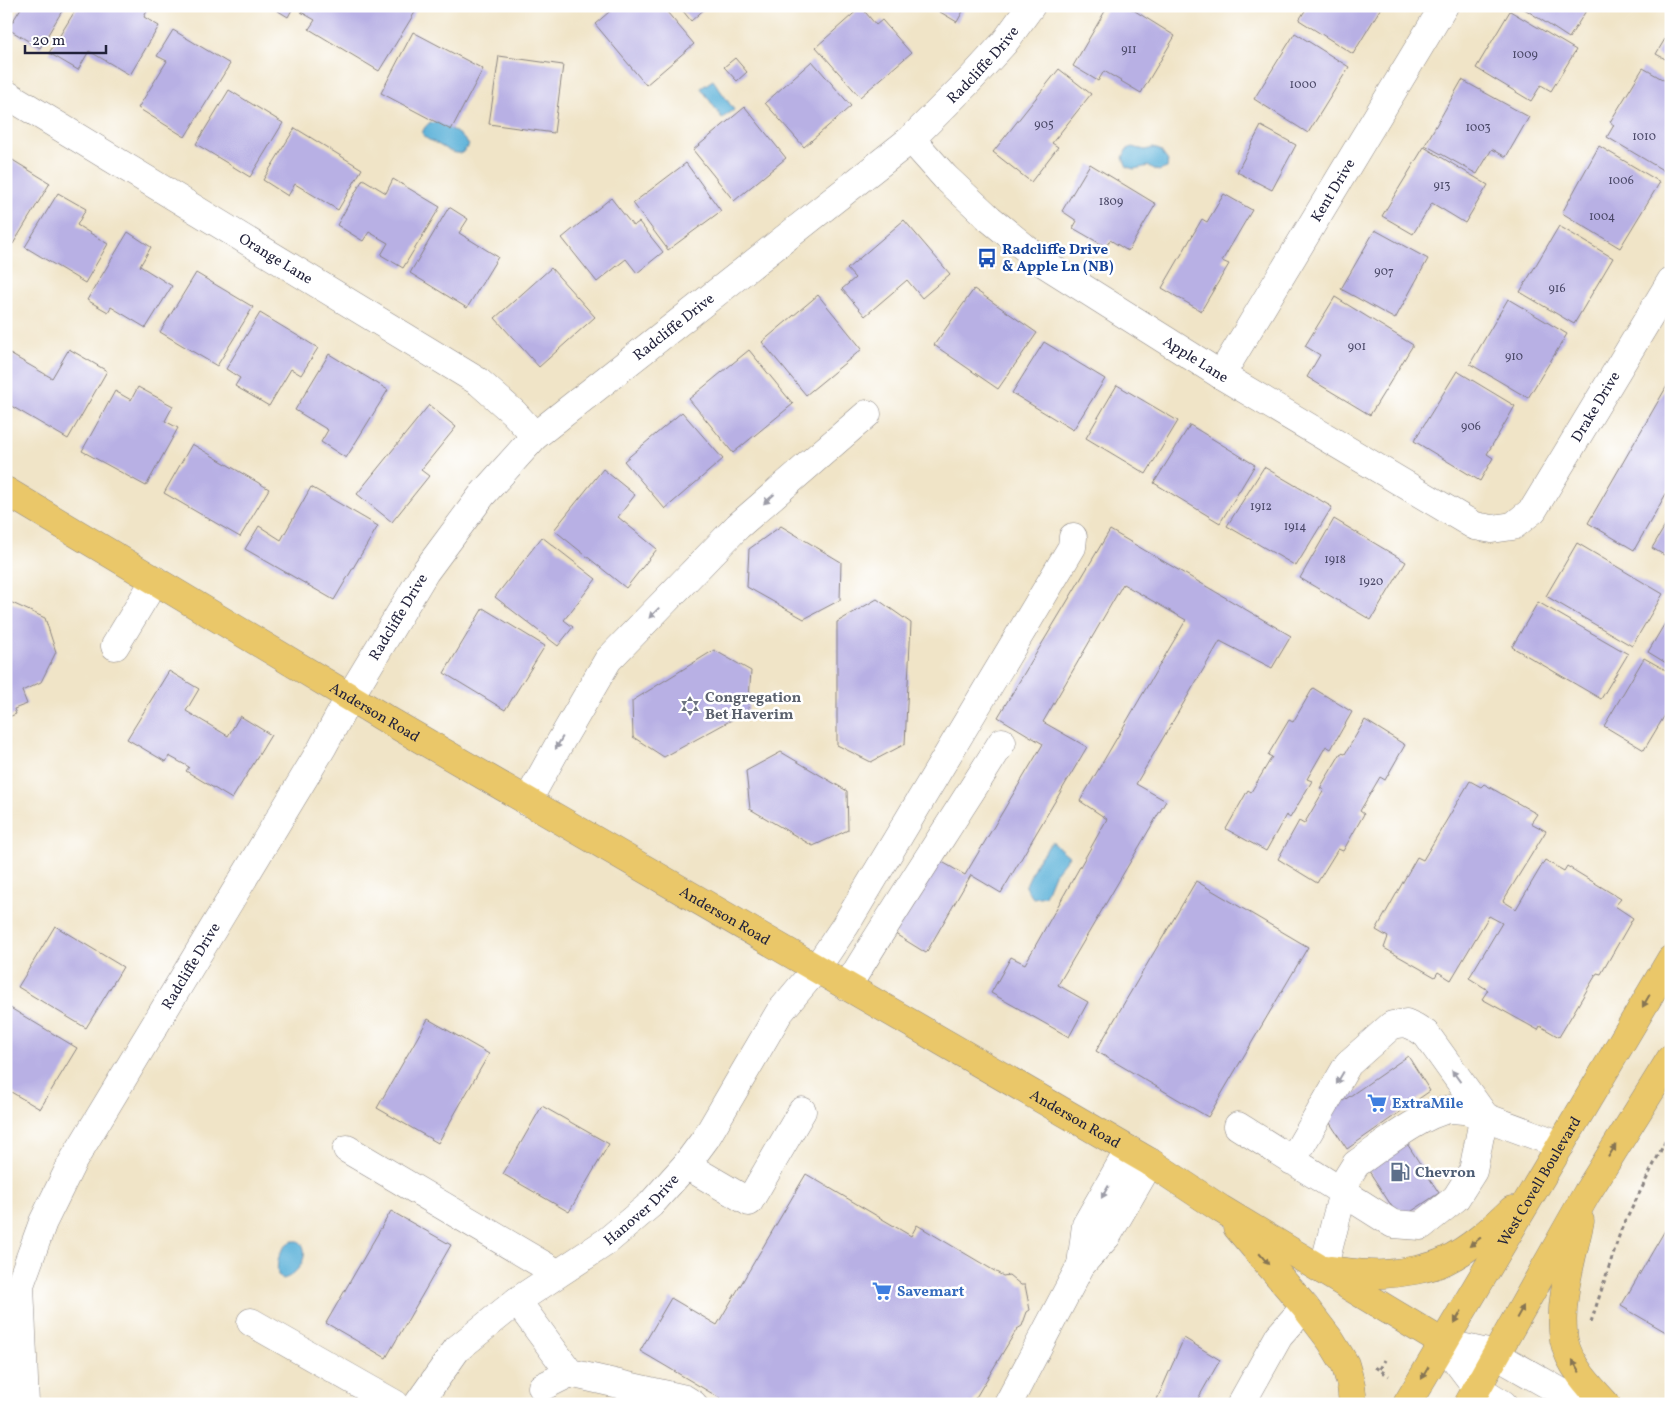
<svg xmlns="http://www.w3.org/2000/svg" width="1677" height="1410" font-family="Vollkorn,serif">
<rect width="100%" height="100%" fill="#fff"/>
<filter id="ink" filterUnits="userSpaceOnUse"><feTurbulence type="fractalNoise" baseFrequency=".02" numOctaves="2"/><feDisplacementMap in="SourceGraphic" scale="10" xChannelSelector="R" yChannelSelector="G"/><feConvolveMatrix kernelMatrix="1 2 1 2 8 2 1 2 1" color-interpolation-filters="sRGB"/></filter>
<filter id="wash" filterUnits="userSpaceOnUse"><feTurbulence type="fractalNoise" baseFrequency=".0096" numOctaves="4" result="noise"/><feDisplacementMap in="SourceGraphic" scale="20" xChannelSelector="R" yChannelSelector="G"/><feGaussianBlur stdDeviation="1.12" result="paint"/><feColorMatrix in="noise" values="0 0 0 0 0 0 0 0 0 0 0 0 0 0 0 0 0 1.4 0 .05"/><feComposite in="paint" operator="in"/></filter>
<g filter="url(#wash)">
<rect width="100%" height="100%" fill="#f0e4c7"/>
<g fill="#5db2d9" stroke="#406a8a">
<path d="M 713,80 L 734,110 L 722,118 L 701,88 Z"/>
<path d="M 436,122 C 450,128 460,133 469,145 L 462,153 C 452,154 448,150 439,145 C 429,139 414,137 429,123 Z"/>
<path d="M 1132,147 L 1145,150 L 1153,148 L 1160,150 L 1168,161 L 1167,168 L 1158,171 L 1149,166 L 1134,169 L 1127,167 L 1123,158 L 1126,150 Z"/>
<path d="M 1052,842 L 1069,856 L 1054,874 L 1045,896 L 1033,898 L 1025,887 L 1037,861 Z"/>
<path d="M 293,1241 L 299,1241 C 313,1253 297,1276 283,1279 L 278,1275 C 276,1261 279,1248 293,1241 Z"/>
</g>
<g id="blocks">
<g fill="#b8b0e4">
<path d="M 19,6 L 65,6 L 40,48 L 8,29 L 21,8 Z"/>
<path d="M 78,6 L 145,6 L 148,9 L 144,17 L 159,26 L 130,75 L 89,51 L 78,70 L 49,53 Z"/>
<path d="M 270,6 L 294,6 L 288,17 Z"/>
<path d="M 304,6 L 412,6 L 417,9 L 379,71 L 309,29 L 315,20 L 301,12 Z"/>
<path d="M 616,6 L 662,6 L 694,44 L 646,85 L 595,24 Z"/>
<path d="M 679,6 L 708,6 L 691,21 Z"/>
<path d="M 930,6 L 966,6 L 957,22 Z"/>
<path d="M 1108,6 L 1127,6 L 1175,36 L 1141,93 L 1104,71 L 1098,81 L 1073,66 Z"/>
<path d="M 1308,6 L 1382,6 L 1353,54 L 1299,20 Z"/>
<path d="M 1520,6 L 1589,6 L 1569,38 Z"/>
<path d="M 861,7 L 876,25 L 882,20 L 911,53 L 860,97 L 816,47 Z"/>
<path d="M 1510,11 L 1576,50 L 1551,91 L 1541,85 L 1531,101 L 1476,68 Z"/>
<path d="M 1671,29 L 1671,62 L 1656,54 Z"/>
<path d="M 173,30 L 230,64 L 185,137 L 138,108 L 167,61 L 157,56 Z"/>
<path d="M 413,32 L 483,69 L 451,130 L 381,93 Z"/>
<path d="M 1295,33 L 1349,67 L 1308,133 L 1254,99 Z"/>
<path d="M 499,56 L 563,65 L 554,133 L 489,124 Z"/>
<path d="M 735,58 L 747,72 L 737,81 L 724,67 Z"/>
<path d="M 812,61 L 851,106 L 804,147 L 765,103 Z"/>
<path d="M 1643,68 L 1671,84 L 1671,164 L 1666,172 L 1607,137 L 1614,125 L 1610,122 Z"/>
<path d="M 1059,69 L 1091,94 L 1052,143 L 1058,147 L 1031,182 L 993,152 Z"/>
<path d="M 1462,80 L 1529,117 L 1506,157 L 1492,149 L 1477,174 L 1425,145 Z"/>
<path d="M 229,90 L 283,123 L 250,177 L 196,144 Z"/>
<path d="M 745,107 L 786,158 L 734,201 L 693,150 Z"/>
<path d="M 1261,126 L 1296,145 L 1272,190 L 1237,172 Z"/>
<path d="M 295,128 L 362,169 L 338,210 L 295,184 L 288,196 L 263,180 Z"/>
<path d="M 1599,146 L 1660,182 L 1620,248 L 1562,213 Z"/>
<path d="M 1424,147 L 1488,185 L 1465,223 L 1432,203 L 1413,234 L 1382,216 Z"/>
<path d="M 6,156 L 50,183 L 13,244 L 6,239 Z"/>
<path d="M 686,163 L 721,211 L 668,250 L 633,203 Z"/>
<path d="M 1090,164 L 1156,204 L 1128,251 L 1110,240 L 1106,247 L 1073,228 L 1077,221 L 1062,211 Z"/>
<path d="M 363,179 L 386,193 L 393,179 L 440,207 L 403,268 L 381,255 L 388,243 L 369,232 L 363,241 L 337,225 Z"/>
<path d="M 58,193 L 86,209 L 77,225 L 108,244 L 85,283 L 25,247 Z"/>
<path d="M 1224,194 L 1252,210 L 1222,261 L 1229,264 L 1201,311 L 1162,288 L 1202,219 L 1207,222 Z"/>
<path d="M 611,198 L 633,226 L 639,222 L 663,252 L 637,273 L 626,259 L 597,282 L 562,238 Z"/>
<path d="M 449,207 L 468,219 L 459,233 L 498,257 L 467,308 L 410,273 Z"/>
<path d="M 904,220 L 950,274 L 922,298 L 907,280 L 865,316 L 842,289 L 855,278 L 847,269 Z"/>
<path d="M 1559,226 L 1613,258 L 1574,324 L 1520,292 Z"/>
<path d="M 1375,230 L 1428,259 L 1395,319 L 1341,289 Z"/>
<path d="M 128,232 L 151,247 L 140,266 L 172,286 L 146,328 L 111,307 L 108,312 L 87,300 Z"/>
<path d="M 551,268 L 595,317 L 539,367 L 495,318 Z"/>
<path d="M 196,273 L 253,307 L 217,366 L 160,332 Z"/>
<path d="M 974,289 L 1037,333 L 998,389 L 934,345 Z"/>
<path d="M 818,295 L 862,349 L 806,395 L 762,342 Z"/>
<path d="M 1335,297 L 1413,345 L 1370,415 L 1307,377 L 1320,355 L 1305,346 Z"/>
<path d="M 1508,299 L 1567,334 L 1528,398 L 1470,364 Z"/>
<path d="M 260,313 L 318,348 L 301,375 L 291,369 L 269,406 L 235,386 L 240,378 L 226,369 Z"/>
<path d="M 1044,342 L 1105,379 L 1073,430 L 1012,393 Z"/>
<path d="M 69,349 L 107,371 L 68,439 L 6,403 L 6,361 L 10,354 L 52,378 Z"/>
<path d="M 749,350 L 793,404 L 733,453 L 689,399 Z"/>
<path d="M 329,354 L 388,390 L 346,458 L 321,442 L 328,430 L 295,410 Z"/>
<path d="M 1457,371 L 1515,406 L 1487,454 L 1493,458 L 1480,481 L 1414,441 Z"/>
<path d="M 1671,379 L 1671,485 L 1634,550 L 1588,523 Z"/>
<path d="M 1117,385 L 1178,421 L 1146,474 L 1086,438 Z"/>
<path d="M 138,387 L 173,406 L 165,421 L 178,428 L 146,486 L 82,451 L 115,391 L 131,400 Z"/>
<path d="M 429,405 L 456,427 L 421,470 L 429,476 L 392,522 L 357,494 Z"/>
<path d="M 682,412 L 723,459 L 665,509 L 624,461 Z"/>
<path d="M 1190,425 L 1255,465 L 1220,523 L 1154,483 Z"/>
<path d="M 192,444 L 269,489 L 240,537 L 164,493 Z"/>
<path d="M 1264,467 L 1332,507 L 1296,566 L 1227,526 Z"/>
<path d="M 603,469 L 635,495 L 618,517 L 657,549 L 626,588 L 554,530 Z"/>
<path d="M 311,487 L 378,526 L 334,600 L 245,549 L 259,526 L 281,540 Z"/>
<path d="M 1671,516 L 1671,559 L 1652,548 Z"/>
<path d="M 1334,519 L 1406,562 L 1371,620 L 1300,578 Z"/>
<path d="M 781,526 L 841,562 L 840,600 L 804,619 L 747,587 L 749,549 Z"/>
<path d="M 1110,530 L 1291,636 L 1272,668 L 1220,641 L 1136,784 L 1166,801 L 1058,985 L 1088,1002 L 1069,1037 L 991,993 L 1011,957 L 1025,964 L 1107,819 L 1080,801 L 1186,620 L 1123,584 L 1043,722 L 1087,747 L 1001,893 L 971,875 L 926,953 L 892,932 L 937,859 L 965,875 L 1043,744 L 998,717 Z"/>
<path d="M 542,537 L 596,579 L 564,620 L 573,627 L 558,646 L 495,597 Z"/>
<path d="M 1577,543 L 1663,594 L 1632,646 L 1546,596 Z"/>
<path d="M 877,599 L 911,623 L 905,744 L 871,762 L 837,745 L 837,622 Z"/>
<path d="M 10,602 L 45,618 L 56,652 L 41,682 L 22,691 L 27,704 L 14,709 L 16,714 L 6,718 L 6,604 Z"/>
<path d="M 1538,602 L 1628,654 L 1601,699 L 1512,647 Z"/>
<path d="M 483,608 L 545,646 L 505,710 L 444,673 Z"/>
<path d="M 1671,613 L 1671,666 L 1648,652 Z"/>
<path d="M 714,650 L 751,671 L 748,711 L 664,757 L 633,737 L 632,701 Z"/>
<path d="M 1644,658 L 1671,673 L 1671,705 L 1644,750 L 1604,726 Z"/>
<path d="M 169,671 L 199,689 L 186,711 L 228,736 L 240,716 L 271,735 L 232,799 L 186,771 L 189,767 L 169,756 L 166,762 L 127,739 Z"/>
<path d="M 1313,688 L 1352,712 L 1331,749 L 1326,746 L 1307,779 L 1312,781 L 1290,818 L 1286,815 L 1266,851 L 1226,829 L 1248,790 L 1251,792 L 1272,757 L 1268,755 L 1289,720 L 1293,722 Z"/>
<path d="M 1365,720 L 1405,745 L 1385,780 L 1380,777 L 1360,811 L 1364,814 L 1343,851 L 1338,849 L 1317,883 L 1278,859 L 1299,821 L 1304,824 L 1324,790 L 1320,788 L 1341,753 L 1345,754 Z"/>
<path d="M 781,752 L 847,791 L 848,830 L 813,846 L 750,809 L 746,771 Z"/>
<path d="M 1470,781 L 1481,787 L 1484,784 L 1537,814 L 1531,823 L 1546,831 L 1503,901 L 1516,909 L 1545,860 L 1564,871 L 1567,866 L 1621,899 L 1615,906 L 1633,918 L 1601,974 L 1597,973 L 1559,1037 L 1540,1026 L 1538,1030 L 1482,999 L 1488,990 L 1469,978 L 1502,923 L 1489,916 L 1451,980 L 1438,972 L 1435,977 L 1384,948 L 1388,937 L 1376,930 L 1417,857 L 1423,860 Z"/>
<path d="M 1196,881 L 1308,947 L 1208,1117 L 1096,1051 Z"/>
<path d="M 55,926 L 123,967 L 86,1028 L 18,987 Z"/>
<path d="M 7,1006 L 77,1048 L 40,1109 L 6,1089 Z"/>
<path d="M 428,1019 L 489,1054 L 438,1143 L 377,1108 Z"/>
<path d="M 1408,1056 L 1430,1091 L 1347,1149 L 1324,1114 Z"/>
<path d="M 542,1106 L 609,1144 L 569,1212 L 503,1174 Z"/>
<path d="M 1404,1139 L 1439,1193 L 1400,1219 L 1365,1165 Z"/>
<path d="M 806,1174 L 911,1236 L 917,1225 L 1003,1276 L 1009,1275 L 1021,1285 L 1025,1285 L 1030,1310 L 1027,1312 L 1022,1326 L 1017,1329 L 972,1404 L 730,1404 L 640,1351 L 671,1298 L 717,1325 Z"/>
<path d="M 391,1211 L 451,1245 L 386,1358 L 326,1323 Z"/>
<path d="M 1671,1220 L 1671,1335 L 1621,1306 Z"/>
<path d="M 1184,1338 L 1220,1360 L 1195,1404 L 1155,1404 Z"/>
</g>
</g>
</g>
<g filter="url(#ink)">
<use href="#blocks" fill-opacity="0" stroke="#898381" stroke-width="1"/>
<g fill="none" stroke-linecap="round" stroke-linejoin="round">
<defs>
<g id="minor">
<path id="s1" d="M 6,94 L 479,382 L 514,413 L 535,436"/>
<path id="s2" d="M 911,139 L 945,177 L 990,219 L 1045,264 L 1221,375 L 1475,526 L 1492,529 L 1513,526 L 1533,510 L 1671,281"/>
<path id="s3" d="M 1221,375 L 1444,6"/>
<path d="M 115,646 L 155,580"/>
<path d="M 527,802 L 558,746 L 608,660 L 738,526 L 867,414"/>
<path d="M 847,987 C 897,904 951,824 1002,742"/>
<path d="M 1238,1126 L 1393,1224 L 1421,1226 L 1456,1198 L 1473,1171 L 1484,1115 L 1426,1034 L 1415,1027 L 1406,1023 L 1392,1025 L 1348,1064 L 1292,1161"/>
<path d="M 347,1149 L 557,1273"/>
<path d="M 686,1165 L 749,1202 L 802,1111"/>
<path d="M 1081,1265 L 1086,1225 L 1129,1150"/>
<path d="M 1323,1270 L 1346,1180 L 1356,1164 C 1381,1147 1421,1114 1450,1109 C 1455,1109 1461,1110 1466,1110 L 1561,1145"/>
<path d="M 517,1301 L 570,1373 L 685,1399 L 693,1404"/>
<path d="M 251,1322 L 395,1404"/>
<path d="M 1443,1343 L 1496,1355 L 1582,1404"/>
<path d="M 1443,1343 L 1477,1388 L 1503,1404"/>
<path d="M 542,1387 L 570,1373"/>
<path id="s4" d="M 25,1404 L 20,1285 L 43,1222 L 73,1161 L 322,748 L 349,698 L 425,572 L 482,495 L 535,436 L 911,139 L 971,79 L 1004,43 L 1031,6"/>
<path id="s5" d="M 418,1404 L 457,1349 L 517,1301 L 606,1242 L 651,1204 L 686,1165 L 706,1138 L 779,1013 L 816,969 L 845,926 L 1072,547 L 1073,537"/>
<path d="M 1008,1404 L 1081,1265 L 1107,1236 L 1150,1162"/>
<path d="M 1241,1404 L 1279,1336 L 1305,1307"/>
</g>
<g id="major">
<path id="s6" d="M 6,491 L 386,719 L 1150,1162 L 1221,1209 L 1443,1343"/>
<path d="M 1580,1221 C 1572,1259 1558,1301 1564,1340 C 1569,1365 1589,1386 1606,1404"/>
<path d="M 1237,1227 L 1305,1307 L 1331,1341 L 1345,1364 L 1351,1385 L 1353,1404"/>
<path d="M 1330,1270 C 1347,1272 1366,1275 1384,1274 C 1401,1273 1429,1269 1445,1261 C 1470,1249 1492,1229 1512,1210"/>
<path id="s7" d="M 1407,1404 L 1671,959"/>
<path d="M 1468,1404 L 1587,1193 L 1671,1058"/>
</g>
</defs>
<use href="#minor" stroke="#898381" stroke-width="29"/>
<use href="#major" stroke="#898381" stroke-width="29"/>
<g stroke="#898381" stroke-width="3" stroke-dasharray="4 4" stroke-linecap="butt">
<path d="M 1591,1322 L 1621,1230 L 1671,1130"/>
<path d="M 1375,1367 L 1389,1376"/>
<path d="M 1380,1369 L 1385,1360"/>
</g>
<use href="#minor" stroke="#fff" stroke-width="28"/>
<use href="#major" stroke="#eac769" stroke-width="28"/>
</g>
<defs><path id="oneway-solid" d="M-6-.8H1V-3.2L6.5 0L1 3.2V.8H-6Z" transform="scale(1.25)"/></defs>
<g fill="#9c9ca7">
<use href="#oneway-solid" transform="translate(769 499) rotate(138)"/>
<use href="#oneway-solid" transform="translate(654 613) rotate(134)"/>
<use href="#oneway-solid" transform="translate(559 743) rotate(120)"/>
<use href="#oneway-solid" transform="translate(1456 1076) rotate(-126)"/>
<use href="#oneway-solid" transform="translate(1340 1078) rotate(120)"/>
<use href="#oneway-solid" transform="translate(1105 1192) rotate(120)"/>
</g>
<g fill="#867452">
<use href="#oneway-solid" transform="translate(1646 1001) rotate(120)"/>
<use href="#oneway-solid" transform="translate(1612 1151) rotate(-58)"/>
<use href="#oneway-solid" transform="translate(1475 1242) rotate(142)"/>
<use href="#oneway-solid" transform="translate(1264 1259) rotate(50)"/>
<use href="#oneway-solid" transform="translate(1520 1312) rotate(-61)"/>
<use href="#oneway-solid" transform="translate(1458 1317) rotate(120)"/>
<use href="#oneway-solid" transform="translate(1576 1366) rotate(-120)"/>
<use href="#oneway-solid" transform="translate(1425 1373) rotate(120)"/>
</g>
</g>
<defs>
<symbol id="bus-bare" viewBox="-9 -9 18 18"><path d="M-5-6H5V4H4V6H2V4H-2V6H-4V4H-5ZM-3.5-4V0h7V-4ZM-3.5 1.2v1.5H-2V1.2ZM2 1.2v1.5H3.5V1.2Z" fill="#1a4fb4" stroke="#fff" stroke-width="2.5" paint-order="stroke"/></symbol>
<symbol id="synagogue-bare" viewBox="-9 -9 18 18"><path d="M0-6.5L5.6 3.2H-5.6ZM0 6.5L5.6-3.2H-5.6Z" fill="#6b7280" stroke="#fff" stroke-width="2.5" paint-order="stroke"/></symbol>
<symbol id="supermarket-bare" viewBox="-9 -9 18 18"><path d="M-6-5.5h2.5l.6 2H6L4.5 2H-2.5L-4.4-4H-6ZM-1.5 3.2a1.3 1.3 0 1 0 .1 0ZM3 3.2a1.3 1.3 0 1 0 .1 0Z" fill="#3f7fe0" stroke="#fff" stroke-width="2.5" paint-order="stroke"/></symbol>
<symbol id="fuel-bare" viewBox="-9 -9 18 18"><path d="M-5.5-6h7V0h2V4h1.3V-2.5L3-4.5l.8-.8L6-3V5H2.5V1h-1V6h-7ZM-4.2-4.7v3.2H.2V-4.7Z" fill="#5c6f8a" stroke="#fff" stroke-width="2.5" paint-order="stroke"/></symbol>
</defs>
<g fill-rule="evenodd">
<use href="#bus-bare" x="973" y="244" width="28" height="28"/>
<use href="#synagogue-bare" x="676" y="692" width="28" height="28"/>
<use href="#supermarket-bare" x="1363" y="1089" width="28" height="28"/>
<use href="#fuel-bare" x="1386" y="1158" width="28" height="28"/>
<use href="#supermarket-bare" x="868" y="1277" width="28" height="28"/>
</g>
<g text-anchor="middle" stroke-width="5" stroke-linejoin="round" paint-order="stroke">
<g font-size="12" fill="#484665">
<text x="1129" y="53">911</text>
<text x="1525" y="58">1009</text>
<text x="1303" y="88">1000</text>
<text x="1044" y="128">905</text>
<text x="1478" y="131">1003</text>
<text x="1644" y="140">1010</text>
<text x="1621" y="184">1006</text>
<text x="1442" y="189">913</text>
<text x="1111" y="205">1809</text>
<text x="1602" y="220">1004</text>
<text x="1384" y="275">907</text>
<text x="1557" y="292">916</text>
<text x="1357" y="350">901</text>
<text x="1514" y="360">910</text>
<text x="1471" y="430">906</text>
<text x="1261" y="510">1912</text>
<text x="1295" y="530">1914</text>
<text x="1335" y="563">1918</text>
<text x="1371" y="585">1920</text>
</g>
<g font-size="15" fill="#22223b" stroke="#fff">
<text dy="5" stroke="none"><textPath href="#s4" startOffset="1698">Radcliffe Drive</textPath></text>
<text dy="5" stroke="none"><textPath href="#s3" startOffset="216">Kent Drive</textPath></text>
<text dy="5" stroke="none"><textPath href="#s1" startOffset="316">Orange Lane</textPath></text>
<text dy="5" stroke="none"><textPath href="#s4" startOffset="1292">Radcliffe Drive</textPath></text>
<text dy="5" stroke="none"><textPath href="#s2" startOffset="362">Apple Lane</textPath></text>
<text dy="5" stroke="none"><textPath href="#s2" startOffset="872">Drake Drive</textPath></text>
<text dy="5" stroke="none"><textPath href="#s4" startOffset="888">Radcliffe Drive</textPath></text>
<text dy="5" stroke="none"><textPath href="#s6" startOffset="430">Anderson Road</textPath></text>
<text dy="5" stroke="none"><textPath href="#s6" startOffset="835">Anderson Road</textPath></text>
<text dy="5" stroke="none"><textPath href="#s4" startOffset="482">Radcliffe Drive</textPath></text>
<text dy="5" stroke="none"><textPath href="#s6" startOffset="1240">Anderson Road</textPath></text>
<text dy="5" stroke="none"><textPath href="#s7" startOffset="259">West Covell Boulevard</textPath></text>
<text dy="5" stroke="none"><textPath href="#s5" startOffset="299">Hanover Drive</textPath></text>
</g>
<g font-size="15" font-weight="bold" fill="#164399" stroke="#fff" text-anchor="start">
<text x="1002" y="254">Radcliffe Drive<tspan x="1002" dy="17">&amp; Apple Ln (NB)</tspan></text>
</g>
<g font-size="15" font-weight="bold" fill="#5b616d" stroke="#fff" text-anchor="start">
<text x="705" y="702">Congregation<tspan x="705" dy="17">Bet Haverim</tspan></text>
</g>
<g font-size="15" font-weight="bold" fill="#366cbe" stroke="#fff" text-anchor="start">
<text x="1392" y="1108">ExtraMile</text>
<text x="897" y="1296">Savemart</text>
</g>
<g font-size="15" font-weight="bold" fill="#4e5e75" stroke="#fff" text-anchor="start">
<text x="1415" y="1177">Chevron</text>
</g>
</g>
<rect width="1677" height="1410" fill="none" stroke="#fff" stroke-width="25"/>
<path d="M25 45v8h81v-8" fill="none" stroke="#22223b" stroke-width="2.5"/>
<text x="32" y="45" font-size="15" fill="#22223b" stroke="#ffffff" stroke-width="4" paint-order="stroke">20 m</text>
</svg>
